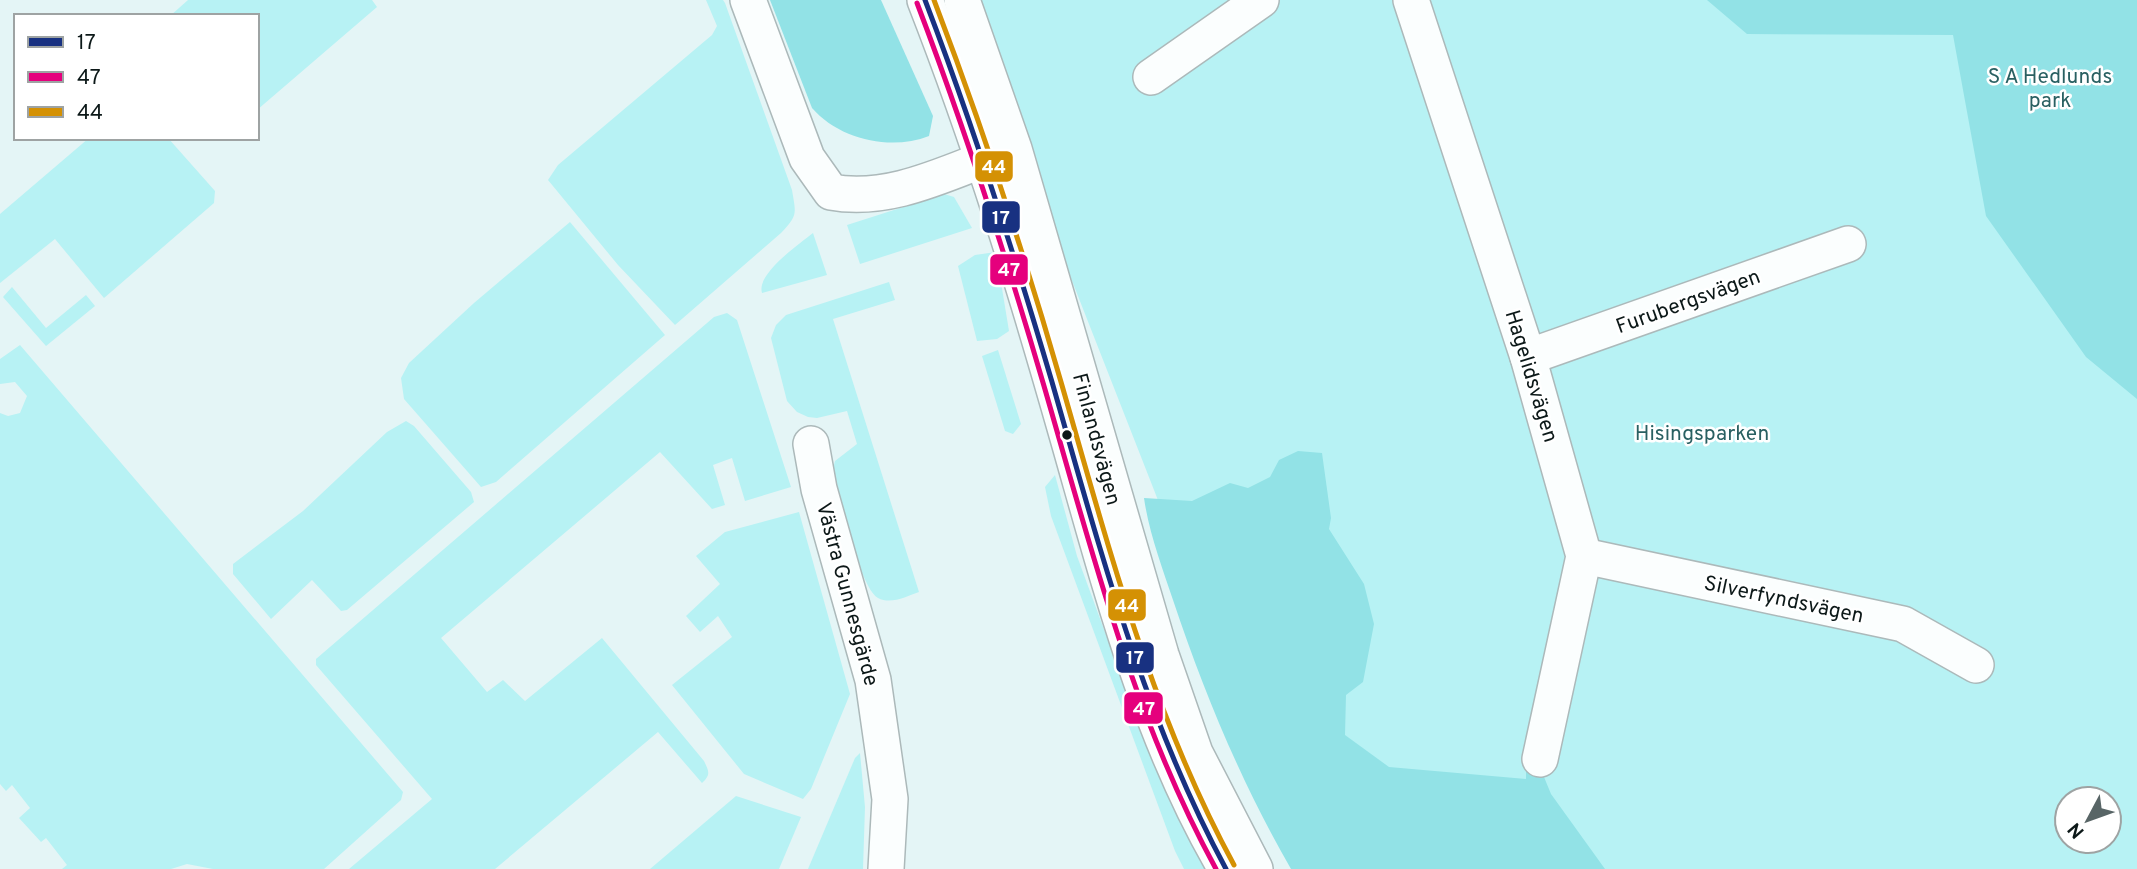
<svg xmlns="http://www.w3.org/2000/svg" width="2137" height="869" font-family="Overpass,sans-serif">
<rect width="100%" height="100%" fill="#e4f5f6"/>
<g fill="#b7f2f4" fill-rule="evenodd">
<path d="M 188,0 L 372,0 L 377,7 L 257,110 L 257,16 L 170,16 Z"/>
<path d="M 706,0 L 723,0 L 725,3 L 792,190 C 796,214 798,215 781,233 L 675,325 L 618,265 L 548,180 L 558,165 L 712,35 L 717,26 Z"/>
<path d="M 962,0 L 2137,0 L 2137,869 L 1338,869 L 1212,638 ZM 2067,799 L 2109,799 L 2109,841 L 2067,841 Z"/>
<path d="M 89,138 L 168,138 L 215,191 L 214,203 L 104,298 L 55,239 L 0,283 L 0,214 Z"/>
<path d="M 944,194 L 954,197 L 972,228 L 860,264 L 847,225 Z"/>
<path d="M 570,222 L 665,335 L 496,482 L 481,487 L 404,399 L 401,378 L 409,363 L 474,303 Z"/>
<path d="M 813,233 L 827,275 L 762,293 C 756,274 798,245 813,233 Z"/>
<path d="M 996,252 L 1009,331 L 997,339 L 977,341 L 958,266 L 975,255 Z"/>
<path d="M 889,282 L 895,300 L 833,319 L 919,592 C 907,596 891,605 878,598 C 860,588 839,496 832,473 L 835,461 L 857,444 L 847,411 L 817,418 L 808,417 L 797,412 L 787,401 L 771,338 L 776,325 L 786,315 Z"/>
<path d="M 12,287 L 46,328 L 86,295 L 95,306 L 46,346 L 3,297 Z"/>
<path d="M 727,313 L 737,320 L 791,487 L 745,501 L 732,458 L 713,465 L 725,505 L 712,509 L 660,452 L 441,638 L 487,692 L 503,680 L 525,701 L 602,638 L 704,761 C 709,771 711,775 702,783 L 658,732 L 495,869 L 349,869 L 432,799 L 316,665 L 316,659 L 714,317 Z"/>
<path d="M 20,345 L 403,792 L 401,800 L 324,869 L 213,869 L 187,864 L 171,869 L 62,869 L 67,865 L 46,838 L 41,842 L 19,818 L 30,808 L 12,785 L 6,791 L 0,784 L 0,413 L 8,416 L 20,413 L 27,396 L 15,382 L 0,384 L 0,359 Z"/>
<path d="M 998,350 L 1021,424 L 1013,434 L 1005,431 L 982,356 Z"/>
<path d="M 406,421 L 414,426 L 471,492 L 474,502 L 347,610 L 341,611 L 312,580 L 271,619 L 233,574 L 233,564 L 303,511 L 387,432 Z"/>
<path d="M 1055,475 L 1077,556 L 1131,703 L 1211,869 L 1184,869 L 1175,851 L 1051,516 L 1045,487 Z"/>
<path d="M 799,512 L 850,694 L 811,789 L 803,799 L 744,774 L 672,685 L 732,637 L 718,616 L 700,632 L 686,616 L 720,584 L 696,556 L 725,532 Z"/>
<path d="M 860,753 L 865,807 L 863,869 L 808,869 L 855,758 Z"/>
<path d="M 736,796 L 801,817 L 779,869 L 650,869 Z"/>
</g>
<g fill="#92e2e6">
<path d="M 770,0 L 881,0 L 933,116 L 929,136 C 891,151 840,140 812,108 Z"/>
<path d="M 1707,0 L 2137,0 L 2137,399 L 2086,357 L 1986,216 L 1953,35 L 1747,34 Z"/>
<path d="M 1298,451 L 1322,453 L 1331,518 L 1329,529 L 1364,584 L 1374,624 L 1363,682 L 1346,695 L 1345,735 L 1389,767 L 1526,779 L 1526,771 L 1536,771 L 1544,777 L 1551,794 L 1605,869 L 1291,869 C 1242,784 1204,693 1173,600 C 1162,567 1149,533 1144,498 L 1192,501 L 1230,483 L 1248,488 L 1270,477 L 1279,460 Z"/>
</g>
<g fill="none" stroke-linecap="round" stroke-linejoin="round">
<defs>
<g id="street">
<path d="M 748,0 L 807,158 L 831,192 C 884,202 936,178 985,159"/>
<path d="M 925,0 C 981,143 1026,290 1068,438 C 1110,585 1148,736 1226,869"/>
<path d="M 962,0 L 1014,149 L 1161,655 L 1195,753 L 1255,869"/>
<path d="M 1411,0 L 1528,357 L 1584,556 L 1540,759"/>
<path d="M 1151,77 L 1261,0"/>
<path d="M 1528,357 L 1848,244"/>
<path d="M 811,444 L 819,489 L 873,680 L 890,799 L 886,869"/>
<path d="M 1584,556 L 1903,624 L 1976,665"/>
</g>
</defs>
<use href="#street" stroke="#acb9ba" stroke-width="38"/>
<use href="#street" stroke="#fbfefe" stroke-width="35"/>
<defs>
<path id="bus-1" d="M 925,0 C 973,125 1014,253 1052,382 C 1100,549 1143,715 1226,869"/>
<path id="bus-2" d="M 917,3 C 965,129 1006,256 1044,386 C 1092,551 1133,717 1216,869"/>
<path id="bus-3" d="M 934,0 C 982,126 1024,253 1061,382 C 1109,548 1151,712 1234,865"/>
</defs>
<use href="#bus-1" stroke="#fff" stroke-width="10"/>
<use href="#bus-2" stroke="#fff" stroke-width="10"/>
<use href="#bus-3" stroke="#fff" stroke-width="10"/>
<use href="#bus-1" stroke="#183181" stroke-width="5"/>
<use href="#bus-2" stroke="#e5007d" stroke-width="5"/>
<use href="#bus-3" stroke="#d49104" stroke-width="5"/>
</g>
<circle fill="#0c1818" stroke="#fff" stroke-width="2.5" cx="1067" cy="435" r="6"/>
<g text-anchor="middle" stroke-width="5" stroke-linejoin="round" paint-order="stroke">
<g font-size="21" fill="#296062" stroke="#fff">
<text x="2050" y="83">S A Hedlunds<tspan x="2050" dy="24">park</tspan></text>
<text x="1702" y="440">Hisingsparken</text>
</g>
<g font-size="21" fill="#0c1818" stroke="#fff">
<text transform="translate(1688 301) rotate(-20)" y="7">Furubergsvägen</text>
<text transform="translate(1532 376) rotate(73)" y="7">Hagelidsvägen</text>
<text transform="translate(1097 439) rotate(75)" y="7">Finlandsvägen</text>
<text transform="translate(848 594) rotate(75)" y="7">Västra Gunnesgärde</text>
<text transform="translate(1784 599) rotate(12)" y="7">Silverfyndsvägen</text>
</g>
</g>
<g stroke="#fff" stroke-width="2.5">
<rect x="974" y="150" width="40" height="33" rx="7" fill="#d49104"/>
<rect x="981" y="200" width="40" height="34" rx="7" fill="#183181"/>
<rect x="989" y="253" width="40" height="33" rx="7" fill="#e5007d"/>
<rect x="1107" y="588" width="40" height="34" rx="7" fill="#d49104"/>
<rect x="1115" y="641" width="40" height="33" rx="7" fill="#183181"/>
<rect x="1123" y="691" width="41" height="34" rx="7" fill="#e5007d"/>
</g>
<g font-size="19" text-anchor="middle" font-weight="bold" fill="#fff">
<text x="994" y="173">44</text>
<text x="1001" y="224">17</text>
<text x="1009" y="276">47</text>
<text x="1127" y="612">44</text>
<text x="1135" y="664">17</text>
<text x="1144" y="715">47</text>
</g>
<rect x="14" y="14" width="245" height="126" fill="#ffffff" stroke="#9ea3a3" stroke-width="2"/>
<rect x="28" y="37" width="35" height="10" fill="#183181" stroke="#9ea3a3" stroke-width="2"/>
<text x="77" y="49" font-size="21" fill="#0c1818">17</text>
<rect x="28" y="72" width="35" height="10" fill="#e5007d" stroke="#9ea3a3" stroke-width="2"/>
<text x="77" y="84" font-size="21" fill="#0c1818">47</text>
<rect x="28" y="107" width="35" height="10" fill="#d49104" stroke="#9ea3a3" stroke-width="2"/>
<text x="77" y="119" font-size="21" fill="#0c1818">44</text>
<g transform="translate(2088 820) rotate(229)"><circle r="33" fill="#ffffff" stroke="#9ea3a3" stroke-width="2"/>
<path d="M0-5L12 26L0 18L-12 26Z" fill="#586566"/>
<text y="-10" font-size="19" font-weight="bold" text-anchor="middle" fill="#0c1818">N</text>
</g>
</svg>
